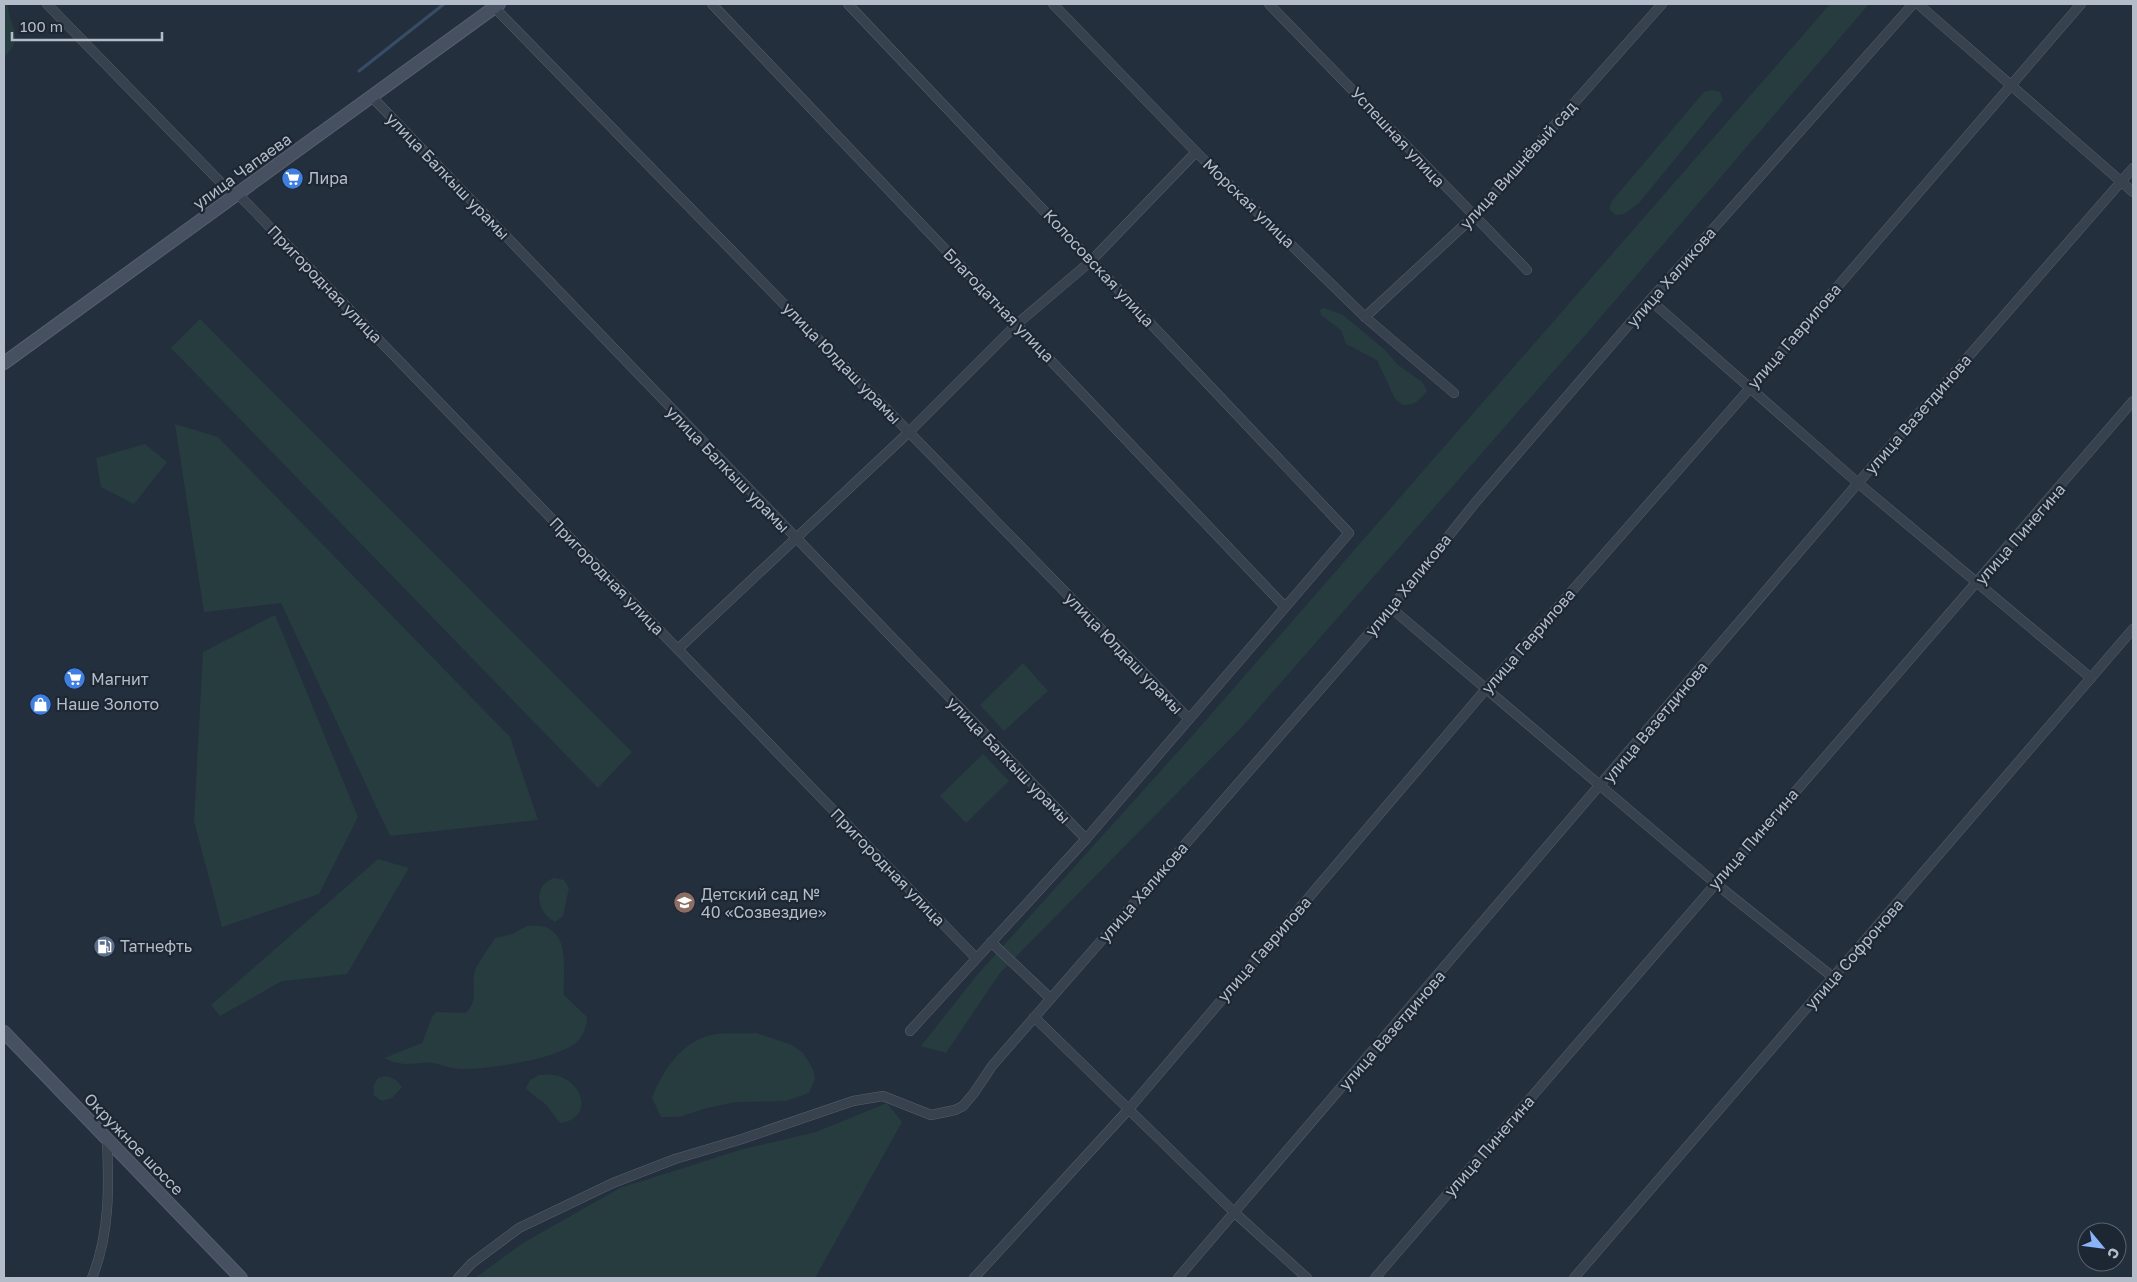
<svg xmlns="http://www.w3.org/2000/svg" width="2137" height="1282" font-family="'Golos Text',sans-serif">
<rect width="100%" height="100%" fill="#242f3e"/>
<g fill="#263c3f">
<path d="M 4,4 L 8,4 C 8,27 27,36 4,57 Z"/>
<path d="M 1830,4 L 1869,4 L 1588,332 L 1242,727 L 1000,973 L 946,1053 L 921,1046 L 977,975 L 1193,735 Z"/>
<path d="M 1712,90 L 1720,92 L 1723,100 L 1639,203 L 1624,214 L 1616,215 L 1609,209 L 1612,201 L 1704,92 Z"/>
<path d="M 1324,308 L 1343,315 L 1385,350 L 1398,365 L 1422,382 L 1427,391 L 1417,402 L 1412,404 L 1403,405 L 1395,399 L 1377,360 L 1346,344 L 1341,330 L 1321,315 L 1320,310 Z"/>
<path d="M 200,319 L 632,752 L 598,788 L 171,348 Z"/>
<path d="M 175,424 L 218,437 L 510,737 L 538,820 L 390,836 L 281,603 L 204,612 Z"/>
<path d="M 145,444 L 167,462 L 134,504 L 101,487 L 96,458 Z"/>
<path d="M 275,615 L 358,817 L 319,894 L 222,927 L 194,821 L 203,652 Z"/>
<path d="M 1023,663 L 1048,691 L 1004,731 L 980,705 Z"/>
<path d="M 983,754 L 1009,781 L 966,823 L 940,796 Z"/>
<path d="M 378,859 L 409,868 L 347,974 L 282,981 L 220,1016 L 211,1005 Z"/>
<path d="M 554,878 L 564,880 L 569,888 L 563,916 L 555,922 C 536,912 532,886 554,878 Z"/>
<path d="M 527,926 C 533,926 542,925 547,928 C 571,938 562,975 564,995 L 587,1017 C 586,1027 585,1033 578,1041 C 562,1058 487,1070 463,1069 C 452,1069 443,1065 433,1063 C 412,1061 407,1069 384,1058 L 422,1043 L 432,1017 L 436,1012 L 466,1013 C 481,997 469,985 476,968 C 481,958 489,948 495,938 L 512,934 Z"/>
<path d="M 756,1033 L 792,1045 L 803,1053 L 813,1069 L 815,1079 L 809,1093 L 786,1101 L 736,1102 L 707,1108 L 679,1117 L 661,1117 L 652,1098 C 663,1070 681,1042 712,1035 C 725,1032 742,1034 756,1033 Z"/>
<path d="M 539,1075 C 545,1075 554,1074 559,1076 C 585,1085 592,1118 561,1123 C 553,1116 550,1107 542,1101 C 536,1097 531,1094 526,1088 L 530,1080 Z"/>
<path d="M 387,1076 L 396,1080 L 402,1087 L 392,1098 L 382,1101 L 374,1096 L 373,1086 L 378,1078 Z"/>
<path d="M 887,1103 L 902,1122 L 815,1278 L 475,1278 L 523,1243 L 620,1188 L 740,1150 L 816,1132 Z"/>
</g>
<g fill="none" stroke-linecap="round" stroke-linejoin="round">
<path stroke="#394c67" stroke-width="3" d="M 359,71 L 444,4"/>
<defs>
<g id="street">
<path d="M 47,4 L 234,196"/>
<path d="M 712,4 L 1285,607"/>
<path d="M 848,4 L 1349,533 L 1086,839 L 910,1031"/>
<path d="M 1053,4 L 1196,152 L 1365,317 L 1454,393"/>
<path d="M 1269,4 L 1527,270"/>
<path d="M 1918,4 L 2133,192"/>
<path d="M 494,7 L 1189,719"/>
<path d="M 372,97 L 1086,839"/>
<path d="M 237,193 L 976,958"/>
<path d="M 1650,300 L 1858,483 L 2091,678"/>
<path d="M 1365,317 L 1473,217 L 1662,4"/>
<path d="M 1391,608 L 1715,883 L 1834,978"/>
<path d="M 678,649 L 909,432 L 1017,324 L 1091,261 L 1196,152"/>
<path d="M 991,942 L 1050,998"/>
<path d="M 1034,1017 L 1235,1213 L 1307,1278"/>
<path d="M 92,1278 C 110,1233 109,1187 107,1139"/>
<path d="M 458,1278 L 472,1263 L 519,1228 L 613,1183 L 675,1159 L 742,1139 L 853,1101 L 883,1096 L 931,1115 L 955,1110 L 963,1106 L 974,1093 L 992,1066 L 1391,608 L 1475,503 L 1650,300 L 1913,4"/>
<path d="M 974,1278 L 1128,1110 L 1486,689 L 1751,387 L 2081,4"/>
<path d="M 1178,1278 L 1858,483 L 2133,168"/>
<path d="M 1375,1278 L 2133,401"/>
<path d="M 1574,1278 L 2133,629"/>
</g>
<g id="secondary">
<path d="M 4,363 L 499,4"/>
<path d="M 4,1032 L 241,1278"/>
</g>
</defs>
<use href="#street" stroke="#565f6c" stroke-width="10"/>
<use href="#secondary" stroke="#565f6c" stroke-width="14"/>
<use href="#street" stroke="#38414e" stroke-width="9"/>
<use href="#secondary" stroke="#465061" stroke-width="12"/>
</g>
<defs>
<symbol id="supermarket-disc" viewBox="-11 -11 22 22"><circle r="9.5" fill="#3f7fe0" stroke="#1d2633"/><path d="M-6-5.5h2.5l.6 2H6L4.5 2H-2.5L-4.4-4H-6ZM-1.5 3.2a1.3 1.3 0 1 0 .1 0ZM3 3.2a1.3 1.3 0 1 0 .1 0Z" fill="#fff"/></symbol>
<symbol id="shop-disc" viewBox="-11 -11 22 22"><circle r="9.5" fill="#3f7fe0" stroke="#1d2633"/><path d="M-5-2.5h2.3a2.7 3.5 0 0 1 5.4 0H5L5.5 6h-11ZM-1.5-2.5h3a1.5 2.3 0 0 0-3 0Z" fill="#fff"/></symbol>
<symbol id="school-disc" viewBox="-11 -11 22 22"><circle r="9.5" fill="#8d6e63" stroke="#1d2633"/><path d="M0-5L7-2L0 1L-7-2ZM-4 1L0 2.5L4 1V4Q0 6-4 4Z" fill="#fff"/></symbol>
<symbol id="fuel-disc" viewBox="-11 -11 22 22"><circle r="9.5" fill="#5c6f8a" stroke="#1d2633"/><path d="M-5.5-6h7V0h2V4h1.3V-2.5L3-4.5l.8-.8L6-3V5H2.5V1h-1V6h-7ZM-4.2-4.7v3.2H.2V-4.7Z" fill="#fff"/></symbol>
</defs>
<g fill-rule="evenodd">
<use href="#supermarket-disc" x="280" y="166" width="25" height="25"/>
<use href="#supermarket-disc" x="62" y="666" width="25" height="25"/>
<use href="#shop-disc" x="28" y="692" width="25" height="25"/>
<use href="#school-disc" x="672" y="890" width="25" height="25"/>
<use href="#fuel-disc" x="92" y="934" width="25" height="25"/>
</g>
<g text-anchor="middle" stroke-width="4.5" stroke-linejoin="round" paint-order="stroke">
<g font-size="16" fill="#b4bcc9" stroke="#1d2633">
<text transform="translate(1398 137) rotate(47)" y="6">Успешная улица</text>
<text transform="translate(1518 165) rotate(-48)" y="6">улица Вишнёвый сад</text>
<text transform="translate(242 171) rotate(-36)" y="6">улица Чапаева</text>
<text transform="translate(448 176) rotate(46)" y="6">улица Балкыш урамы</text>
<text transform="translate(1249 203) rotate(44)" y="6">Морская улица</text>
<text transform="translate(1099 268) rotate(47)" y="6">Колосовская улица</text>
<text transform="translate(1671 277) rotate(-49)" y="6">улица Халикова</text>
<text transform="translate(325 284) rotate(46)" y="6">Пригородная улица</text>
<text transform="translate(999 305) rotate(46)" y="6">Благодатная улица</text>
<text transform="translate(1794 336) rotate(-49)" y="6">улица Гаврилова</text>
<text transform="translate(842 363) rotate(46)" y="6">улица Юлдаш урамы</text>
<text transform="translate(1918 414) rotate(-49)" y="6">улица Вазетдинова</text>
<text transform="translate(728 469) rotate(46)" y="6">улица Балкыш урамы</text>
<text transform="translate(2020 534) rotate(-49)" y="6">улица Пинегина</text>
<text transform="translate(607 576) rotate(46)" y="6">Пригородная улица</text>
<text transform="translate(1408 585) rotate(-51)" y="6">улица Халикова</text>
<text transform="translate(1528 641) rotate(-49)" y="6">улица Гаврилова</text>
<text transform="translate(1124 653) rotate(46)" y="6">улица Юлдаш урамы</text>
<text transform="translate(1655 722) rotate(-50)" y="6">улица Вазетдинова</text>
<text transform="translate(1009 760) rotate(46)" y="6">улица Балкыш урамы</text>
<text transform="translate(1753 839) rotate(-49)" y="6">улица Пинегина</text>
<text transform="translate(888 867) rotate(46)" y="6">Пригородная улица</text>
<text transform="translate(1143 892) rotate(-49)" y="6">улица Халикова</text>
<text transform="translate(1264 949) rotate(-49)" y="6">улица Гаврилова</text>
<text transform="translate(1854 954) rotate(-49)" y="6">улица Софронова</text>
<text transform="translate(1392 1030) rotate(-49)" y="6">улица Вазетдинова</text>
<text transform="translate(134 1144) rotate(46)" y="6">Окружное шоссе</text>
<text transform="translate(1489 1146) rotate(-49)" y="6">улица Пинегина</text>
</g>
<g font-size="16" fill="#b4bcc9" stroke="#1d2633" text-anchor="start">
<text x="308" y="184">Лира</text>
<text x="91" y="685">Магнит</text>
<text x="56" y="710">Наше Золото</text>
<text x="701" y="900">Детский сад №<tspan x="701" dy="18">40 «Созвездие»</tspan></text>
<text x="120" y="952">Татнефть</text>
</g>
</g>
<rect width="2137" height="1282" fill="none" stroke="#b4bcc9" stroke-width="10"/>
<g transform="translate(2102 1247) rotate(119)"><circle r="24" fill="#1d2633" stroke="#59626f"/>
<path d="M0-4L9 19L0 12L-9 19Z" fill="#8ab4f8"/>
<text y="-8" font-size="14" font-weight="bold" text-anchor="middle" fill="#b4bcc9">С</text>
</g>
<path d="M12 32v8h150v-8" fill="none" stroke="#b4bcc9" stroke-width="2.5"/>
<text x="20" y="32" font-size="15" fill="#b4bcc9" stroke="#1d2633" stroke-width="4" paint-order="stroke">100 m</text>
</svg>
